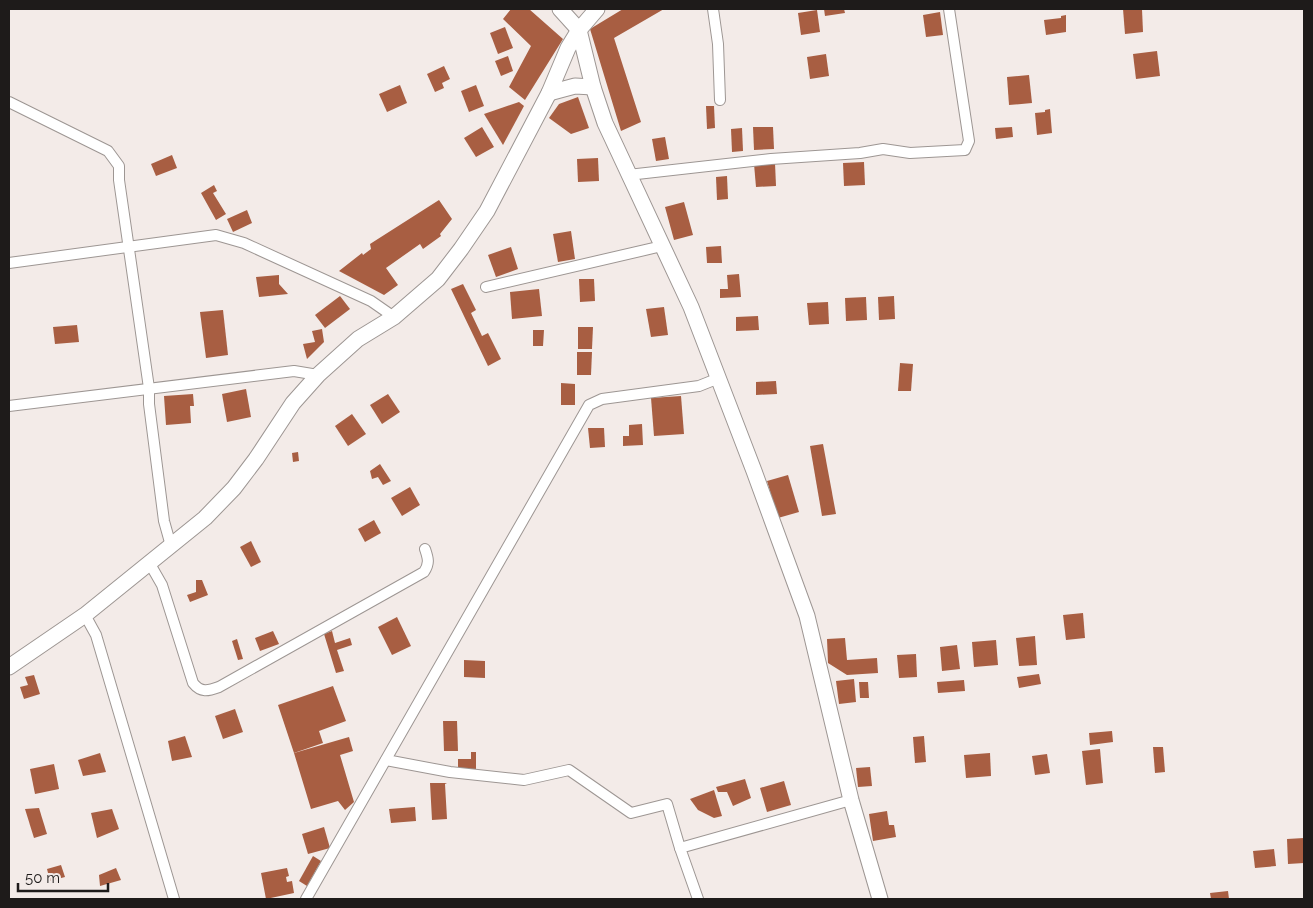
<svg xmlns="http://www.w3.org/2000/svg" width="1313" height="908" font-family="Raleway,sans-serif">
<rect width="100%" height="100%" fill="#f3ebe8"/>
<g fill="#a85e42">
<path d="M 511,9 L 529,9 L 563,39 L 525,100 L 509,87 L 531,46 L 503,19 Z"/>
<path d="M 623,9 L 664,9 L 614,38 L 641,122 L 621,131 L 590,29 Z"/>
<path d="M 824,9 L 844,9 L 845,13 L 825,16 Z"/>
<path d="M 1123,9 L 1142,9 L 1143,32 L 1125,34 Z"/>
<path d="M 817,10 L 820,32 L 801,35 L 798,13 Z"/>
<path d="M 940,12 L 943,35 L 926,37 L 923,15 Z"/>
<path d="M 1066,15 L 1066,32 L 1046,35 L 1044,20 L 1061,18 L 1061,16 Z"/>
<path d="M 505,27 L 513,48 L 498,54 L 490,33 Z"/>
<path d="M 1157,51 L 1160,76 L 1136,79 L 1133,54 Z"/>
<path d="M 826,54 L 829,76 L 810,79 L 807,57 Z"/>
<path d="M 508,56 L 513,71 L 501,76 L 495,61 Z"/>
<path d="M 444,66 L 450,79 L 442,83 L 444,88 L 435,92 L 427,74 Z"/>
<path d="M 1029,75 L 1032,103 L 1009,105 L 1007,77 Z"/>
<path d="M 400,85 L 407,103 L 387,112 L 379,94 Z"/>
<path d="M 476,85 L 484,106 L 469,112 L 461,91 Z"/>
<path d="M 578,97 L 589,128 L 571,134 L 549,118 L 559,104 Z"/>
<path d="M 519,102 L 524,106 L 503,145 L 484,114 Z"/>
<path d="M 706,106 L 714,106 L 715,128 L 707,129 Z"/>
<path d="M 1050,109 L 1052,133 L 1037,135 L 1035,113 L 1045,112 L 1045,110 Z"/>
<path d="M 482,127 L 494,147 L 476,157 L 464,138 Z"/>
<path d="M 753,127 L 773,127 L 774,149 L 754,150 Z"/>
<path d="M 1012,127 L 1013,137 L 996,139 L 995,128 Z"/>
<path d="M 742,128 L 743,151 L 732,152 L 731,129 Z"/>
<path d="M 665,137 L 669,159 L 656,161 L 652,139 Z"/>
<path d="M 172,155 L 177,168 L 156,176 L 151,164 Z"/>
<path d="M 598,158 L 599,181 L 578,182 L 577,159 Z"/>
<path d="M 864,162 L 865,185 L 844,186 L 843,163 Z"/>
<path d="M 775,163 L 776,186 L 756,187 L 754,164 Z"/>
<path d="M 727,176 L 728,199 L 717,200 L 716,177 Z"/>
<path d="M 214,185 L 217,191 L 213,193 L 226,214 L 216,220 L 201,193 Z"/>
<path d="M 439,200 L 452,219 L 440,234 L 441,236 L 423,249 L 420,244 L 386,268 L 398,285 L 384,295 L 339,271 L 362,253 L 363,255 L 371,249 L 370,244 Z"/>
<path d="M 684,202 L 693,235 L 674,240 L 665,207 Z"/>
<path d="M 247,210 L 252,223 L 233,232 L 227,219 Z"/>
<path d="M 571,231 L 575,259 L 558,262 L 553,234 Z"/>
<path d="M 721,246 L 722,263 L 707,263 L 706,247 Z"/>
<path d="M 511,247 L 518,269 L 496,277 L 488,255 Z"/>
<path d="M 739,274 L 741,297 L 720,298 L 720,289 L 728,289 L 727,275 Z"/>
<path d="M 279,275 L 279,284 L 288,294 L 259,297 L 256,277 Z"/>
<path d="M 579,279 L 594,279 L 595,301 L 580,302 Z"/>
<path d="M 463,284 L 476,310 L 471,313 L 482,336 L 488,333 L 501,359 L 488,366 L 451,289 Z"/>
<path d="M 539,289 L 542,316 L 512,319 L 510,292 Z"/>
<path d="M 340,296 L 350,309 L 325,328 L 315,315 Z"/>
<path d="M 894,296 L 895,319 L 879,320 L 878,297 Z"/>
<path d="M 866,297 L 867,320 L 846,321 L 845,298 Z"/>
<path d="M 828,302 L 829,324 L 809,325 L 807,303 Z"/>
<path d="M 664,307 L 668,335 L 651,337 L 646,309 Z"/>
<path d="M 223,310 L 228,355 L 206,358 L 200,312 Z"/>
<path d="M 758,316 L 759,330 L 736,331 L 736,317 Z"/>
<path d="M 77,325 L 79,342 L 55,344 L 53,327 Z"/>
<path d="M 578,327 L 593,327 L 592,349 L 578,349 Z"/>
<path d="M 322,329 L 324,342 L 307,359 L 303,344 L 315,342 L 312,331 Z"/>
<path d="M 533,330 L 544,330 L 543,346 L 533,346 Z"/>
<path d="M 577,352 L 592,352 L 591,375 L 577,375 Z"/>
<path d="M 900,363 L 913,364 L 911,391 L 898,391 Z"/>
<path d="M 776,381 L 777,394 L 756,395 L 756,382 Z"/>
<path d="M 561,383 L 575,384 L 575,405 L 561,405 Z"/>
<path d="M 246,389 L 251,417 L 227,422 L 222,394 Z"/>
<path d="M 193,394 L 194,406 L 190,406 L 191,423 L 166,425 L 164,396 Z"/>
<path d="M 388,394 L 400,412 L 382,424 L 370,405 Z"/>
<path d="M 681,396 L 684,434 L 654,436 L 651,398 Z"/>
<path d="M 352,414 L 366,434 L 348,446 L 335,426 Z"/>
<path d="M 642,424 L 643,445 L 623,446 L 623,436 L 629,436 L 629,425 Z"/>
<path d="M 588,428 L 604,428 L 605,447 L 590,448 Z"/>
<path d="M 823,444 L 836,514 L 822,516 L 810,446 Z"/>
<path d="M 298,452 L 299,461 L 293,462 L 292,453 Z"/>
<path d="M 380,464 L 391,481 L 383,485 L 378,477 L 372,479 L 370,471 Z"/>
<path d="M 788,475 L 799,512 L 778,518 L 767,481 Z"/>
<path d="M 410,487 L 420,505 L 402,516 L 391,498 Z"/>
<path d="M 374,520 L 381,533 L 365,542 L 358,529 Z"/>
<path d="M 251,541 L 261,562 L 251,567 L 240,547 Z"/>
<path d="M 196,580 L 202,580 L 208,595 L 190,602 L 187,595 L 196,592 Z"/>
<path d="M 1083,613 L 1085,638 L 1066,640 L 1063,615 Z"/>
<path d="M 397,617 L 411,646 L 392,655 L 378,627 Z"/>
<path d="M 273,631 L 279,644 L 260,651 L 255,638 Z"/>
<path d="M 332,631 L 335,643 L 350,638 L 352,645 L 337,650 L 344,671 L 336,673 L 324,634 Z"/>
<path d="M 1035,636 L 1037,665 L 1019,666 L 1016,638 Z"/>
<path d="M 845,638 L 847,660 L 877,658 L 878,673 L 847,675 L 828,663 L 827,639 Z"/>
<path d="M 237,639 L 243,659 L 238,660 L 232,641 Z"/>
<path d="M 996,640 L 998,665 L 974,667 L 972,642 Z"/>
<path d="M 957,645 L 960,669 L 942,671 L 940,647 Z"/>
<path d="M 916,654 L 917,677 L 899,678 L 897,655 Z"/>
<path d="M 464,660 L 485,661 L 485,678 L 464,677 Z"/>
<path d="M 1039,674 L 1041,684 L 1019,688 L 1017,677 Z"/>
<path d="M 34,675 L 40,694 L 24,699 L 20,687 L 28,685 L 25,677 Z"/>
<path d="M 854,679 L 856,702 L 839,704 L 836,681 Z"/>
<path d="M 964,680 L 965,691 L 938,693 L 937,682 Z"/>
<path d="M 859,682 L 868,682 L 869,698 L 860,698 Z"/>
<path d="M 333,686 L 346,721 L 319,731 L 323,743 L 294,753 L 278,705 Z"/>
<path d="M 235,709 L 243,732 L 223,739 L 215,716 Z"/>
<path d="M 443,721 L 457,721 L 458,751 L 444,751 Z"/>
<path d="M 1112,731 L 1113,742 L 1090,745 L 1089,733 Z"/>
<path d="M 185,736 L 192,757 L 172,761 L 168,741 Z"/>
<path d="M 924,736 L 926,762 L 915,763 L 913,737 Z"/>
<path d="M 349,737 L 353,751 L 340,755 L 354,802 L 345,810 L 338,801 L 311,809 L 294,753 Z"/>
<path d="M 1153,747 L 1163,747 L 1165,772 L 1155,773 Z"/>
<path d="M 1100,749 L 1103,783 L 1086,785 L 1082,751 Z"/>
<path d="M 471,752 L 476,752 L 476,771 L 458,771 L 458,759 L 471,759 Z"/>
<path d="M 100,753 L 106,772 L 83,776 L 78,760 Z"/>
<path d="M 990,753 L 991,776 L 966,778 L 964,755 Z"/>
<path d="M 1047,754 L 1050,773 L 1035,775 L 1032,756 Z"/>
<path d="M 54,764 L 59,789 L 35,794 L 30,769 Z"/>
<path d="M 870,767 L 872,786 L 858,787 L 856,768 Z"/>
<path d="M 745,779 L 751,798 L 733,806 L 727,792 L 718,792 L 716,787 Z"/>
<path d="M 784,781 L 791,805 L 767,812 L 760,788 Z"/>
<path d="M 430,783 L 447,783 L 445,784 L 447,819 L 432,820 Z"/>
<path d="M 714,790 L 722,816 L 714,818 L 698,810 L 690,799 Z"/>
<path d="M 415,807 L 416,821 L 391,823 L 389,809 Z"/>
<path d="M 39,808 L 47,834 L 34,838 L 25,809 Z"/>
<path d="M 112,809 L 119,829 L 97,838 L 91,813 Z"/>
<path d="M 887,811 L 889,825 L 894,825 L 896,837 L 873,841 L 869,814 Z"/>
<path d="M 324,827 L 330,848 L 308,854 L 302,834 Z"/>
<path d="M 1304,838 L 1304,863 L 1288,864 L 1287,839 Z"/>
<path d="M 1274,849 L 1276,866 L 1255,868 L 1253,851 Z"/>
<path d="M 313,856 L 321,861 L 307,886 L 299,881 Z"/>
<path d="M 61,865 L 65,877 L 50,881 L 47,869 Z"/>
<path d="M 116,868 L 121,880 L 100,886 L 99,875 Z"/>
<path d="M 287,868 L 289,876 L 286,877 L 287,882 L 292,881 L 294,893 L 266,899 L 261,873 Z"/>
<path d="M 1228,891 L 1229,899 L 1211,899 L 1210,893 Z"/>
</g>
<g fill="none" stroke-linecap="round" stroke-linejoin="round">
<defs>
<g id="street">
<path d="M 713,9 L 718,44 L 720,100"/>
<path d="M 9,102 L 108,151 L 119,166 L 119,180 L 149,388 L 149,404 L 164,521 L 171,546"/>
<path d="M 628,175 L 771,159 L 860,153 L 883,149 L 910,153 L 965,150 L 969,141 L 949,9"/>
<path d="M 9,263 L 216,235 L 244,243 L 371,301 L 394,317"/>
<path d="M 486,287 L 662,246"/>
<path d="M 9,406 L 294,371 L 318,375"/>
<path d="M 150,564 L 162,585 L 193,683 C 201,693 208,691 219,687 L 424,572 C 430,563 428,558 425,549"/>
<path d="M 85,615 L 96,635 L 174,899"/>
<path d="M 386,760 L 450,772 L 524,780 L 569,770 L 631,813 L 667,804 L 680,848"/>
<path d="M 306,899 L 589,405 L 602,399 L 699,386 L 719,378"/>
<path d="M 698,899 L 680,848 L 851,800"/>
</g>
<g id="secondary">
<path d="M 560,9 L 579,30 L 593,87 L 605,123 L 691,307 L 754,471 L 807,616 L 851,800 L 880,899"/>
<path d="M 549,93 L 575,86 L 593,87"/>
<path d="M 9,667 L 85,615 L 205,518 L 234,488 L 256,459 L 293,403 L 318,375 L 358,339 L 394,317 L 438,279 L 461,249 L 487,211 L 549,93 L 568,48 L 579,30 L 597,9"/>
</g>
</defs>
<use href="#street" stroke="#9d9693" stroke-width="12"/>
<use href="#secondary" stroke="#9d9693" stroke-width="17"/>
<use href="#street" stroke="#fff" stroke-width="10"/>
<use href="#secondary" stroke="#fff" stroke-width="15"/>
</g>
<rect width="1313" height="908" fill="none" stroke="#1e1b1a" stroke-width="20"/>
<path d="M18 883v8h90v-8" fill="none" stroke="#1e1b1a" stroke-width="2.5"/>
<text x="25" y="883" font-size="15" fill="#1e1b1a" stroke="#f3ebe8" stroke-width="4" paint-order="stroke">50 m</text>
</svg>
